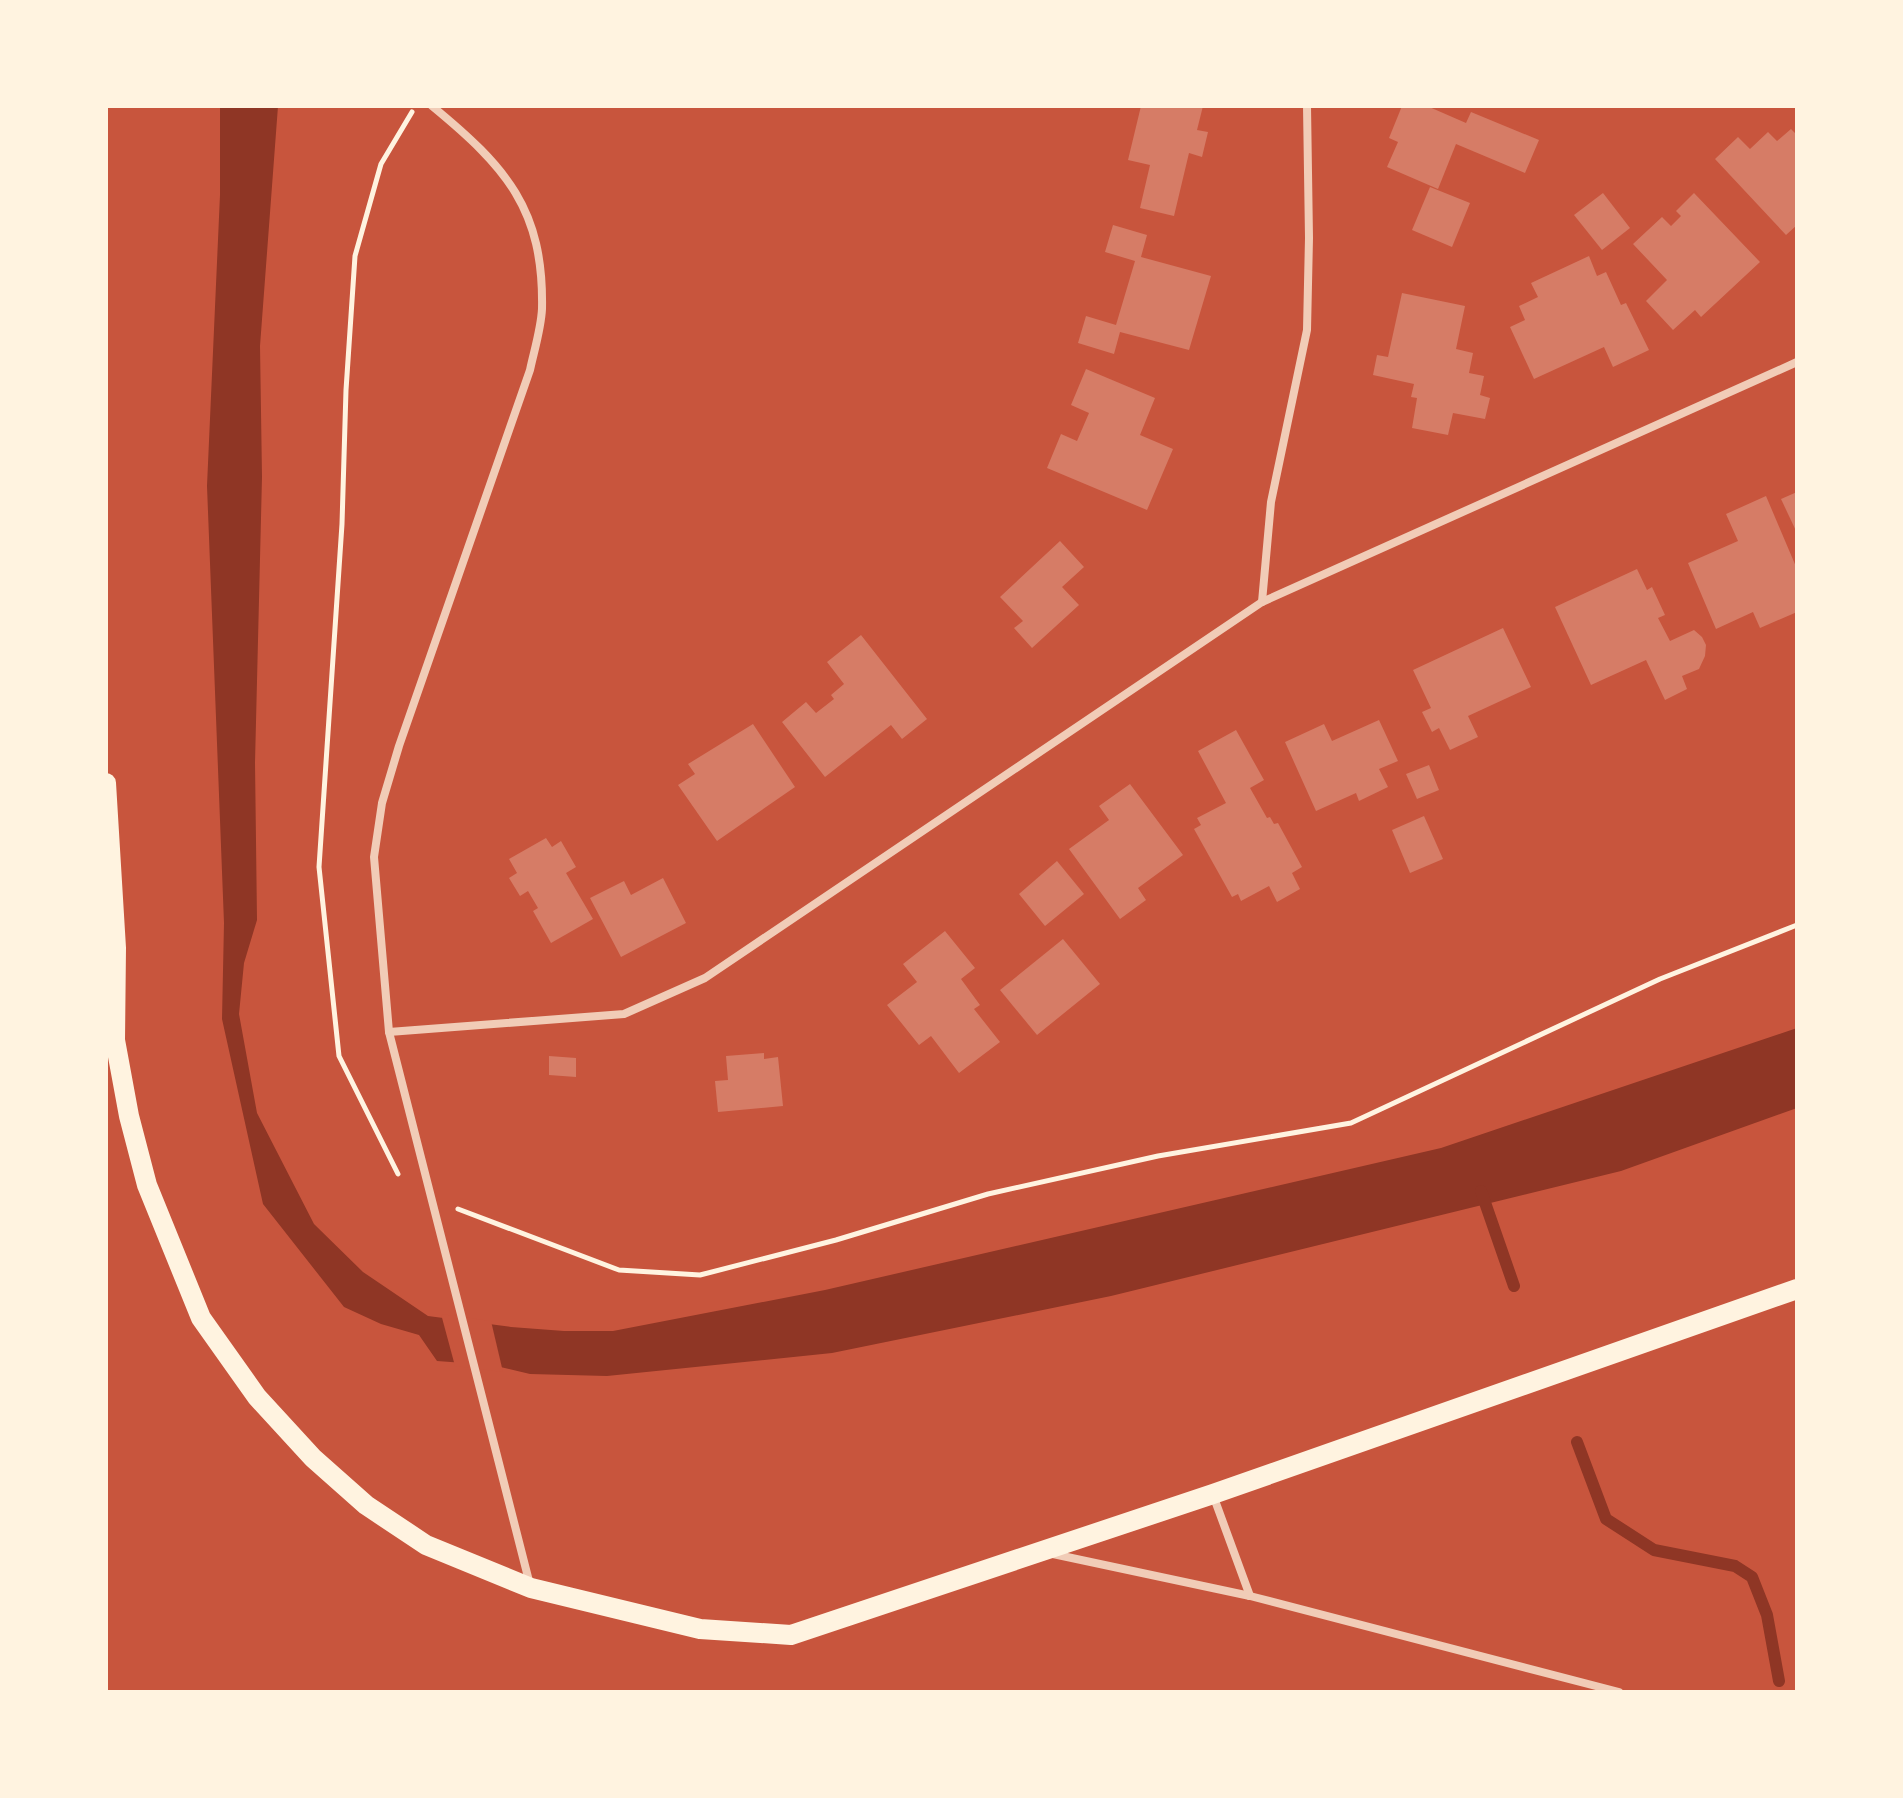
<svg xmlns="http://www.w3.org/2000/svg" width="1903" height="1798" font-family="Quicksand,sans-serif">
<rect width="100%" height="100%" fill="#c8553d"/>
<path fill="#8f3625" d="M 220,106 L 278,106 L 260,346 L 262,477 L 255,763 L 257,920 L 244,963 L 239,1014 L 257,1113 L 314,1224 L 363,1272 L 428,1316 L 511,1327 L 564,1331 L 613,1331 L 825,1290 L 1441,1148 L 1797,1028 L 1797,1108 L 1621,1171 L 1111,1296 L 832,1353 L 607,1376 L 530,1374 L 492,1365 L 437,1361 L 419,1335 L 381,1324 L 344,1307 L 263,1204 L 222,1019 L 224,923 L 207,486 L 220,195 Z"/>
<path fill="#c8553d" d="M 441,1314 L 491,1321 L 503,1372 L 455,1366 Z"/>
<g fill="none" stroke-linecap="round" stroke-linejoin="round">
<g stroke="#8f3625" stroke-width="12">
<path d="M 1481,1191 L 1514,1286"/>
<path d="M 1577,1442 L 1606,1519 L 1654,1550 L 1735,1566 L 1752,1577 L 1767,1615 L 1779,1681"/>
</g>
</g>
<g fill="#d67c66">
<path d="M 1141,106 L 1203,106 L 1197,130 L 1208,132 L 1202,157 L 1189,153 L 1174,216 L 1140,208 L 1150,165 L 1128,160 Z"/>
<path d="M 1402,106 L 1427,106 L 1466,123 L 1471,112 L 1539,140 L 1525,173 L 1456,144 L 1438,189 L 1387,167 L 1398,142 L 1389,138 Z"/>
<path d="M 1791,129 L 1797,135 L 1797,225 L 1786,235 L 1715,159 L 1738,137 L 1750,149 L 1768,132 L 1777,141 Z"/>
<path d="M 1430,187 L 1470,203 L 1452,247 L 1412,230 Z"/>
<path d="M 1603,193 L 1630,228 L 1602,250 L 1574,215 Z"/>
<path d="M 1694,193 L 1760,262 L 1701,317 L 1695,310 L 1673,330 L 1646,301 L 1667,280 L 1633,244 L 1662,217 L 1671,226 L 1681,216 L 1676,211 Z"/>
<path d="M 1113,225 L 1147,235 L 1141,257 L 1211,276 L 1189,350 L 1120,332 L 1114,354 L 1078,343 L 1086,316 L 1116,325 L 1135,261 L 1105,252 Z"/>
<path d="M 1589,256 L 1597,276 L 1606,272 L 1621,305 L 1626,303 L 1649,350 L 1613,367 L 1604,347 L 1534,379 L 1510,327 L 1525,320 L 1519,306 L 1538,297 L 1531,283 Z"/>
<path d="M 1402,293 L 1465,306 L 1456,349 L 1473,353 L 1469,373 L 1484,376 L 1480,395 L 1490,398 L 1485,419 L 1453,413 L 1448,435 L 1412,428 L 1417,398 L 1411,397 L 1414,384 L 1373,375 L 1377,355 L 1388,357 Z"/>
<path d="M 1086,369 L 1155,398 L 1140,435 L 1173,449 L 1147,510 L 1047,468 L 1061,434 L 1077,441 L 1089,413 L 1071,405 Z"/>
<path d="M 1797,492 L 1797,533 L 1781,499 Z"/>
<path d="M 1766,496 L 1797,569 L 1797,612 L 1760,628 L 1753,612 L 1716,629 L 1688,563 L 1738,541 L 1726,514 Z"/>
<path d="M 1060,541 L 1084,567 L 1062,587 L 1079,605 L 1032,648 L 1014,628 L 1023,621 L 1000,597 Z"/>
<path d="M 1637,569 L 1647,590 L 1652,587 L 1665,615 L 1658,618 L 1670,641 L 1694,630 L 1702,637 L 1706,645 L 1705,656 L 1699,669 L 1682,676 L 1687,689 L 1665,700 L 1646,660 L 1591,685 L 1555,607 Z"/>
<path d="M 1503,628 L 1531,687 L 1468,716 L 1478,737 L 1450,750 L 1439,728 L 1432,732 L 1422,712 L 1431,708 L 1413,670 Z"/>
<path d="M 861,635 L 927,719 L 902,739 L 891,725 L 825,777 L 782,722 L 806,702 L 816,713 L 834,699 L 831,695 L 844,684 L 827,662 Z"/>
<path d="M 1379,720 L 1398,761 L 1379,769 L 1388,787 L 1359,801 L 1356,793 L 1316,811 L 1285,742 L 1324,724 L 1332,741 Z"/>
<path d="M 753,724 L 795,787 L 717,841 L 678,785 L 695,774 L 688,764 Z"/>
<path d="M 1236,730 L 1264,780 L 1250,788 L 1267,818 L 1270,817 L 1274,824 L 1278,823 L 1302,867 L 1292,873 L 1300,889 L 1277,902 L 1269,886 L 1241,901 L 1238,894 L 1232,897 L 1194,829 L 1201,825 L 1197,818 L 1226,803 L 1198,751 Z"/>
<path d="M 1429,765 L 1439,790 L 1417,799 L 1406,774 Z"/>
<path d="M 1130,784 L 1183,855 L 1138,888 L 1146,900 L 1120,919 L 1069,849 L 1109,820 L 1099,806 Z"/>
<path d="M 1424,816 L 1443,859 L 1410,873 L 1392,830 Z"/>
<path d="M 546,838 L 552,847 L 561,841 L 576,867 L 566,873 L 593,919 L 551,943 L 533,911 L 538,908 L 528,891 L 520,896 L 509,878 L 517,873 L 509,859 Z"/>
<path d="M 1057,861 L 1084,894 L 1045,926 L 1019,894 Z"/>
<path d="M 663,878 L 686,923 L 621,957 L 590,898 L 624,881 L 631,895 Z"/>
<path d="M 945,931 L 975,968 L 961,979 L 980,1005 L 974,1009 L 1000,1042 L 959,1073 L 931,1036 L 919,1045 L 887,1005 L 917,982 L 903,964 Z"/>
<path d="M 1063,939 L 1100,984 L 1037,1035 L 1000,990 Z"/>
<path d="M 764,1053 L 764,1059 L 778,1057 L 783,1106 L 718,1112 L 715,1081 L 728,1080 L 726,1056 Z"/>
<path d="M 549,1056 L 576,1058 L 576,1077 L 549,1075 Z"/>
</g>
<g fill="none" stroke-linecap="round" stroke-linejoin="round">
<g stroke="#fff3e0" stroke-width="5">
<path d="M 398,1174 L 339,1056 L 319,867 L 342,524 L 346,390 L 355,256 L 381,164 L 412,112"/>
<path d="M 458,1209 L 619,1270 L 700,1275 L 836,1240 L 988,1194 L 1158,1156 L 1351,1123 L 1660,979 L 1797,925"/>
</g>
<g stroke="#f1ccb7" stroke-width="8">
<path d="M 432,106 C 506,167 544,209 542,309 C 541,329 534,351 530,370 L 399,746 L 382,803 L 374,857 L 389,1032 L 530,1585"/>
<path d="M 1262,602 L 1271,502 L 1307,330 L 1309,238 L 1307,106"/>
<path d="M 389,1032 L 624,1014 L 705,978 L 1262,602 L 1797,362"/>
<path d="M 1213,1495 L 1250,1596"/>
<path d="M 1053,1554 L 1250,1596 L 1619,1692"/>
</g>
<path stroke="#fff3e0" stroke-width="20" d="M 106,783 L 116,948 L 115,1040 L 129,1116 L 147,1185 L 201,1318 L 257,1397 L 313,1458 L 366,1505 L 426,1545 L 531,1588 L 700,1629 L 791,1635 L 1213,1494 L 1797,1289"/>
</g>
<rect width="1903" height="1798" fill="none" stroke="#fff3e0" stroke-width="216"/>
</svg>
